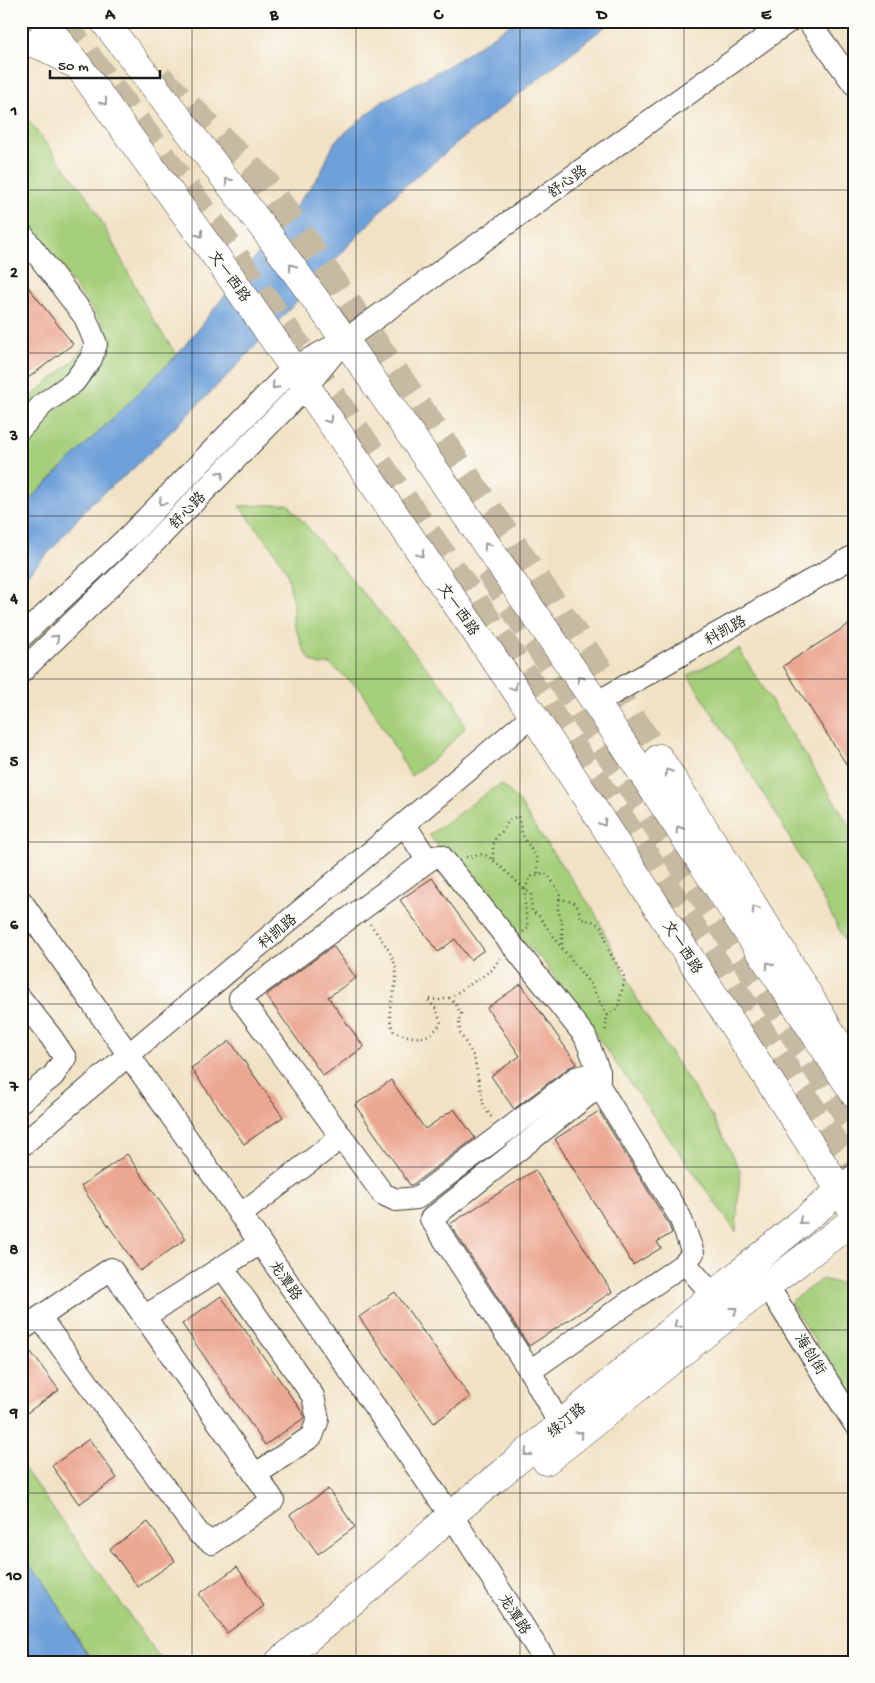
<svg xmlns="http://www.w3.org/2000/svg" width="875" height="1683" font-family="'Gochi Hand','LXGW WenKai TC',sans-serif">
<rect width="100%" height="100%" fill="#fdfcf7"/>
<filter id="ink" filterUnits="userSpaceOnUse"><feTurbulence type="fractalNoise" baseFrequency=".02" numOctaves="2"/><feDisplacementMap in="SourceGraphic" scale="10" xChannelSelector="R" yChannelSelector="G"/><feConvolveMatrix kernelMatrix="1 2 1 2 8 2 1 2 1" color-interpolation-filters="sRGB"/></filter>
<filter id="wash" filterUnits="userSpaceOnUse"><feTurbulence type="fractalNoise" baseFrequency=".0096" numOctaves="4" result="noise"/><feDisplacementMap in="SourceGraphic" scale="20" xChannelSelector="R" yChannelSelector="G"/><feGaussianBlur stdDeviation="1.12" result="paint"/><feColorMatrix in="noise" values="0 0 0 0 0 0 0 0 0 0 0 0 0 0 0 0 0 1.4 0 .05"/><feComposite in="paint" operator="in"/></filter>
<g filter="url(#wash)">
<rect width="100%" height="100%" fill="#f1e2c4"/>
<g fill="#a6cf7a" stroke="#61764b">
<path d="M 21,111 L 90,200 L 152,318 L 177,355 L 21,508 L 21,406 L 74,360 L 102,323 L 21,214 Z"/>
<path d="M 288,504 L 454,700 L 465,728 L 439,755 L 411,776 L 362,691 L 330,664 L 320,665 L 312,662 L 304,650 L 293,622 L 293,601 L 287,572 L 273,549 L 239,506 Z"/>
<path d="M 739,649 L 854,833 L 854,957 L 778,817 L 688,675 Z"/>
<path d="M 502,784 L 520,802 L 532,823 L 594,911 L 643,1011 L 713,1118 L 740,1170 L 736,1232 L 544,962 L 503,922 L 429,835 L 492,789 Z"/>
<path d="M 822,1279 L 854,1287 L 854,1402 L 790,1302 Z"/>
<path d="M 21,1464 L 163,1662 L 94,1662 L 83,1647 L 43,1579 L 21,1556 Z"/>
</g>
<g fill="#6ea0d9" stroke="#455e7a">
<path d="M 515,21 L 612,21 L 482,123 L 401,189 L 232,371 L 133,469 L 91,503 L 52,549 L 21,581 L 21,508 L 177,355 L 293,210 L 320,174 L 335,141 L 382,102 L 453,63 Z"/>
<path d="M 21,1556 L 43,1578 L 82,1647 L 94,1662 L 21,1662 Z"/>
</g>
<g id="blocks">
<g fill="#eba792">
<path d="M 21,278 L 73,344 L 28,378 L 21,370 Z"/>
<path d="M 854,621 L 854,776 L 783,666 Z"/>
<path d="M 432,878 L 484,950 L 470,960 L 455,939 L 438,952 L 400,900 Z"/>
<path d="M 333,946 L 356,978 L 328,997 L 364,1047 L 323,1076 L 266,995 Z"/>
<path d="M 521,984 L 577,1064 L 568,1068 L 514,1109 L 491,1076 L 520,1056 L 487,1008 Z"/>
<path d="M 230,1041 L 283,1117 L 244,1144 L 191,1068 Z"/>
<path d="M 391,1080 L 425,1129 L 454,1109 L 475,1138 L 412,1185 L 410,1185 L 355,1105 Z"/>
<path d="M 599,1111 L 668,1223 L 672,1233 L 657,1242 L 661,1248 L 633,1265 L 555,1139 Z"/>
<path d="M 127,1154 L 186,1239 L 140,1271 L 81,1186 Z"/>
<path d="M 535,1170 L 612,1292 L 529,1346 L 450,1224 Z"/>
<path d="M 395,1292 L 470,1397 L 434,1423 L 359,1317 Z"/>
<path d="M 221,1296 L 304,1415 L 304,1418 L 265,1445 L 182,1324 Z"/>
<path d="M 31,1352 L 59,1390 L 21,1417 L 21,1359 Z"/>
<path d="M 89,1439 L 117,1478 L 79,1504 L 52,1466 Z"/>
<path d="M 328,1489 L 355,1527 L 318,1554 L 290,1515 Z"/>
<path d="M 148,1522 L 175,1561 L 138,1587 L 110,1549 Z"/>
<path d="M 237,1567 L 264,1606 L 227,1633 L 199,1594 Z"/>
</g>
</g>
</g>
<g filter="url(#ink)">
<use href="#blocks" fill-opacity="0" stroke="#3c3a35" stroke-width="1"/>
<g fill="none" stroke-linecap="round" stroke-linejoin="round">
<g stroke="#c6baa2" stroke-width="28" stroke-dasharray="28 14" stroke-linecap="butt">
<path d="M 61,21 L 214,226 L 479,608 L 635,840 L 854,1173"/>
<path d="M 159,78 L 265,183 L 659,758"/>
<path d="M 489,570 L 854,1125"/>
</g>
<defs>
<g id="minor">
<path d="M 808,21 L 854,84"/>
<path d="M 21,233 L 85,317 L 96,344 L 91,359 L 74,382 L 43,404 L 21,428"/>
<path d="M 21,637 L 129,536 L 293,368 L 345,340 L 789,21"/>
<path d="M 21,672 L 132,565 L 306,387 L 338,348"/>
<path d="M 596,703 L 854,556"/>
<path d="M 405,825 L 426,858 L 441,856 L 585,1036 L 599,1072 L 599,1086 L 680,1217 L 693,1253 L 685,1263 L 713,1295"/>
<path d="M 433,857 L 240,998 L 383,1194 L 396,1200 L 417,1198 L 576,1078 L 599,1072"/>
<path d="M 21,901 L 461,1530 L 546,1662"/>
<path d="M 21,999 L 51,1037 L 65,1058 L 53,1076 L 21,1101"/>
<path d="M 21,1146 C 190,1001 364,860 533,715"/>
<path d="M 240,1215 L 342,1137"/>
<path d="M 222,1267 L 313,1396 L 318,1419 L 312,1436 L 255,1475"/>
<path d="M 767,1285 L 854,1423"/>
<path d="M 144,1317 L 260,1243"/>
<path d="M 21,1330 L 111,1269 L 273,1500 L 212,1543 L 199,1534 L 40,1318"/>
<path d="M 530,1371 L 431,1219 L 599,1086"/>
<path d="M 560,1425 L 530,1371 L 685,1263"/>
</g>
<g id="major">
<path d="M 43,21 L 79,67 L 230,276 L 533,715 L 854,1212"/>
<path d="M 104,21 L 268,234 L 345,340 L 596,703 L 854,1093"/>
<path d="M 21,43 C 39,41 55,53 70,62"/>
<path d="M 546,1461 L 730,1314 L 854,1220"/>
<path d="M 279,1662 L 394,1567 L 450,1516 L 560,1425 L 713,1295 L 854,1179"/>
</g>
<path id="highway" d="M 659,758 L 769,930 L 854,1070"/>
</defs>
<use href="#minor" stroke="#3c3a35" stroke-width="24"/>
<use href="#major" stroke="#3c3a35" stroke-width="29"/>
<use href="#highway" stroke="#3c3a35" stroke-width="29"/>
<g stroke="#3c3a35" stroke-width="2.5" stroke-dasharray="1 4" stroke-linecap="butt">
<path d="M 466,857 C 472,858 479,853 485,855 C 496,859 519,886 531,894 L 532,911 L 539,916 L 561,947"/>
<path d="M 493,859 L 493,846 L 496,836 L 503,831 L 509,820 L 518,816 L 522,834 L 537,859 L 538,875"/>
<path d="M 559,899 C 575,902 578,902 581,919 L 592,921 L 602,927 L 609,951 L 625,978 L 618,1007 L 607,1016"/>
<path d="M 370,924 C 379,936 395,955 396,971 C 398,994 383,1005 394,1032 C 413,1038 428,1043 441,1023 L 437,1010 L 427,999 L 440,1000 L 449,998 L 456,1004 L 461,1014 L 459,1022 L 460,1033 L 474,1057 L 484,1107 L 493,1119"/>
<path d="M 523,932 L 528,928 C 526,910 521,893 530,877 L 544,873 L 548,875 L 560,893 L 558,910 L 562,922 L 562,948 L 591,985 L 607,1016 L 605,1034"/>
<path d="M 449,998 L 492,970 L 500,958"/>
</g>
<use href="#minor" stroke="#fff" stroke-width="22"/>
<use href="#major" stroke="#fff" stroke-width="28"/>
<use href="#highway" stroke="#fff" stroke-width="28"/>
</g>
<defs><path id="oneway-chevron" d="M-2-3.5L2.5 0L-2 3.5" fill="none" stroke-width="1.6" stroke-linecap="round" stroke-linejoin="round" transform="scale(1.25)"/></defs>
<g stroke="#999">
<use href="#oneway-chevron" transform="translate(104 102) rotate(54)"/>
<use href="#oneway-chevron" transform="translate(228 181) rotate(-128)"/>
<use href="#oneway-chevron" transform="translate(200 234) rotate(54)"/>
<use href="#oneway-chevron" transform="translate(292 267) rotate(-126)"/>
<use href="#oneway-chevron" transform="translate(275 386) rotate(134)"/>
<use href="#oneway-chevron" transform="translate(329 420) rotate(55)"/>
<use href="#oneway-chevron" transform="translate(221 474) rotate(-46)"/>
<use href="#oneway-chevron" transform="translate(162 502) rotate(134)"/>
<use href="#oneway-chevron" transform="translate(487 546) rotate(-125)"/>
<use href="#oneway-chevron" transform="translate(421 554) rotate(55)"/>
<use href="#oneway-chevron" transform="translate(56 638) rotate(-44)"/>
<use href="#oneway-chevron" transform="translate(580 679) rotate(-125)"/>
<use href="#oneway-chevron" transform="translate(514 687) rotate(55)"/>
<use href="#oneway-chevron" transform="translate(668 772) rotate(-123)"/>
<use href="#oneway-chevron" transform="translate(603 823) rotate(57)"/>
<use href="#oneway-chevron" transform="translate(679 829) rotate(-123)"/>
<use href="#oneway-chevron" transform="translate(755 909) rotate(-123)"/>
<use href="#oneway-chevron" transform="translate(769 965) rotate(-123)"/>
<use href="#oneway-chevron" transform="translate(802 1221) rotate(140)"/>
<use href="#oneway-chevron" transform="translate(734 1310) rotate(-37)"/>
<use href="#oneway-chevron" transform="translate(677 1325) rotate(139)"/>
<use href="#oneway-chevron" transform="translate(580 1434) rotate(-39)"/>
<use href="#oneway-chevron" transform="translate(527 1453) rotate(141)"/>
</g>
</g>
<path fill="none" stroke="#1c1c1c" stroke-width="1" stroke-opacity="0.55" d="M 192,21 L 192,1662M 356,21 L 356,1662M 520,21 L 520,1662M 684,21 L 684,1662M 21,190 L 854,190M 21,353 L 854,353M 21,516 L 854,516M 21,679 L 854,679M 21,842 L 854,842M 21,1004 L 854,1004M 21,1167 L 854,1167M 21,1330 L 854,1330M 21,1493 L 854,1493"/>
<g text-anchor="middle" stroke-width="4" stroke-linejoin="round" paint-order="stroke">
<g font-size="15" fill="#1c1c1c" stroke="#fdfcf7">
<text transform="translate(567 181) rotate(-36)" y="5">舒心路</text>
<text transform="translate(230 276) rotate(54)" y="5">文一西路</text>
<text transform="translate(187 510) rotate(-46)" y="5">舒心路</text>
<text transform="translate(459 609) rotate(55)" y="5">文一西路</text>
<text transform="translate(725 630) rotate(-29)" y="5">科凯路</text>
<text transform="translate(277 931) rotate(-40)" y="5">科凯路</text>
<text transform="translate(683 947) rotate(57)" y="5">文一西路</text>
<text transform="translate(286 1280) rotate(55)" y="5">龙潭路</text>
<text transform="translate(811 1354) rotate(58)" y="5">海创街</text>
<text transform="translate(566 1420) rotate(-40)" y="5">绿汀路</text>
<text transform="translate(515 1614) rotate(57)" y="5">龙潭路</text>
</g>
</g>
<rect width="875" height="1683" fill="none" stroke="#fdfcf7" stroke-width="55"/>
<path d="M50 70v8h110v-8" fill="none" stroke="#1c1c1c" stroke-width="2.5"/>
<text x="58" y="70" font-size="15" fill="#1c1c1c" stroke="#fdfcf7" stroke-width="4" paint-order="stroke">50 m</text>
<rect x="28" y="28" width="820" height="1628" fill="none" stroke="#1c1c1c" stroke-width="2"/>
<g font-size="16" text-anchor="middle" font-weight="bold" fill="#1c1c1c">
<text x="110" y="19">A</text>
<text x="274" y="19">B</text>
<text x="438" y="19">C</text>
<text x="602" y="19">D</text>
<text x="766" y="19">E</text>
<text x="14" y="115">1</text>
<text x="14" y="277">2</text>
<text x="14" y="440">3</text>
<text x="14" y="603">4</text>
<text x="14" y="766">5</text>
<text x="14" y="929">6</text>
<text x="14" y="1091">7</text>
<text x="14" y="1254">8</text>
<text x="14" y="1417">9</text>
<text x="14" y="1580">10</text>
</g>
</svg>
